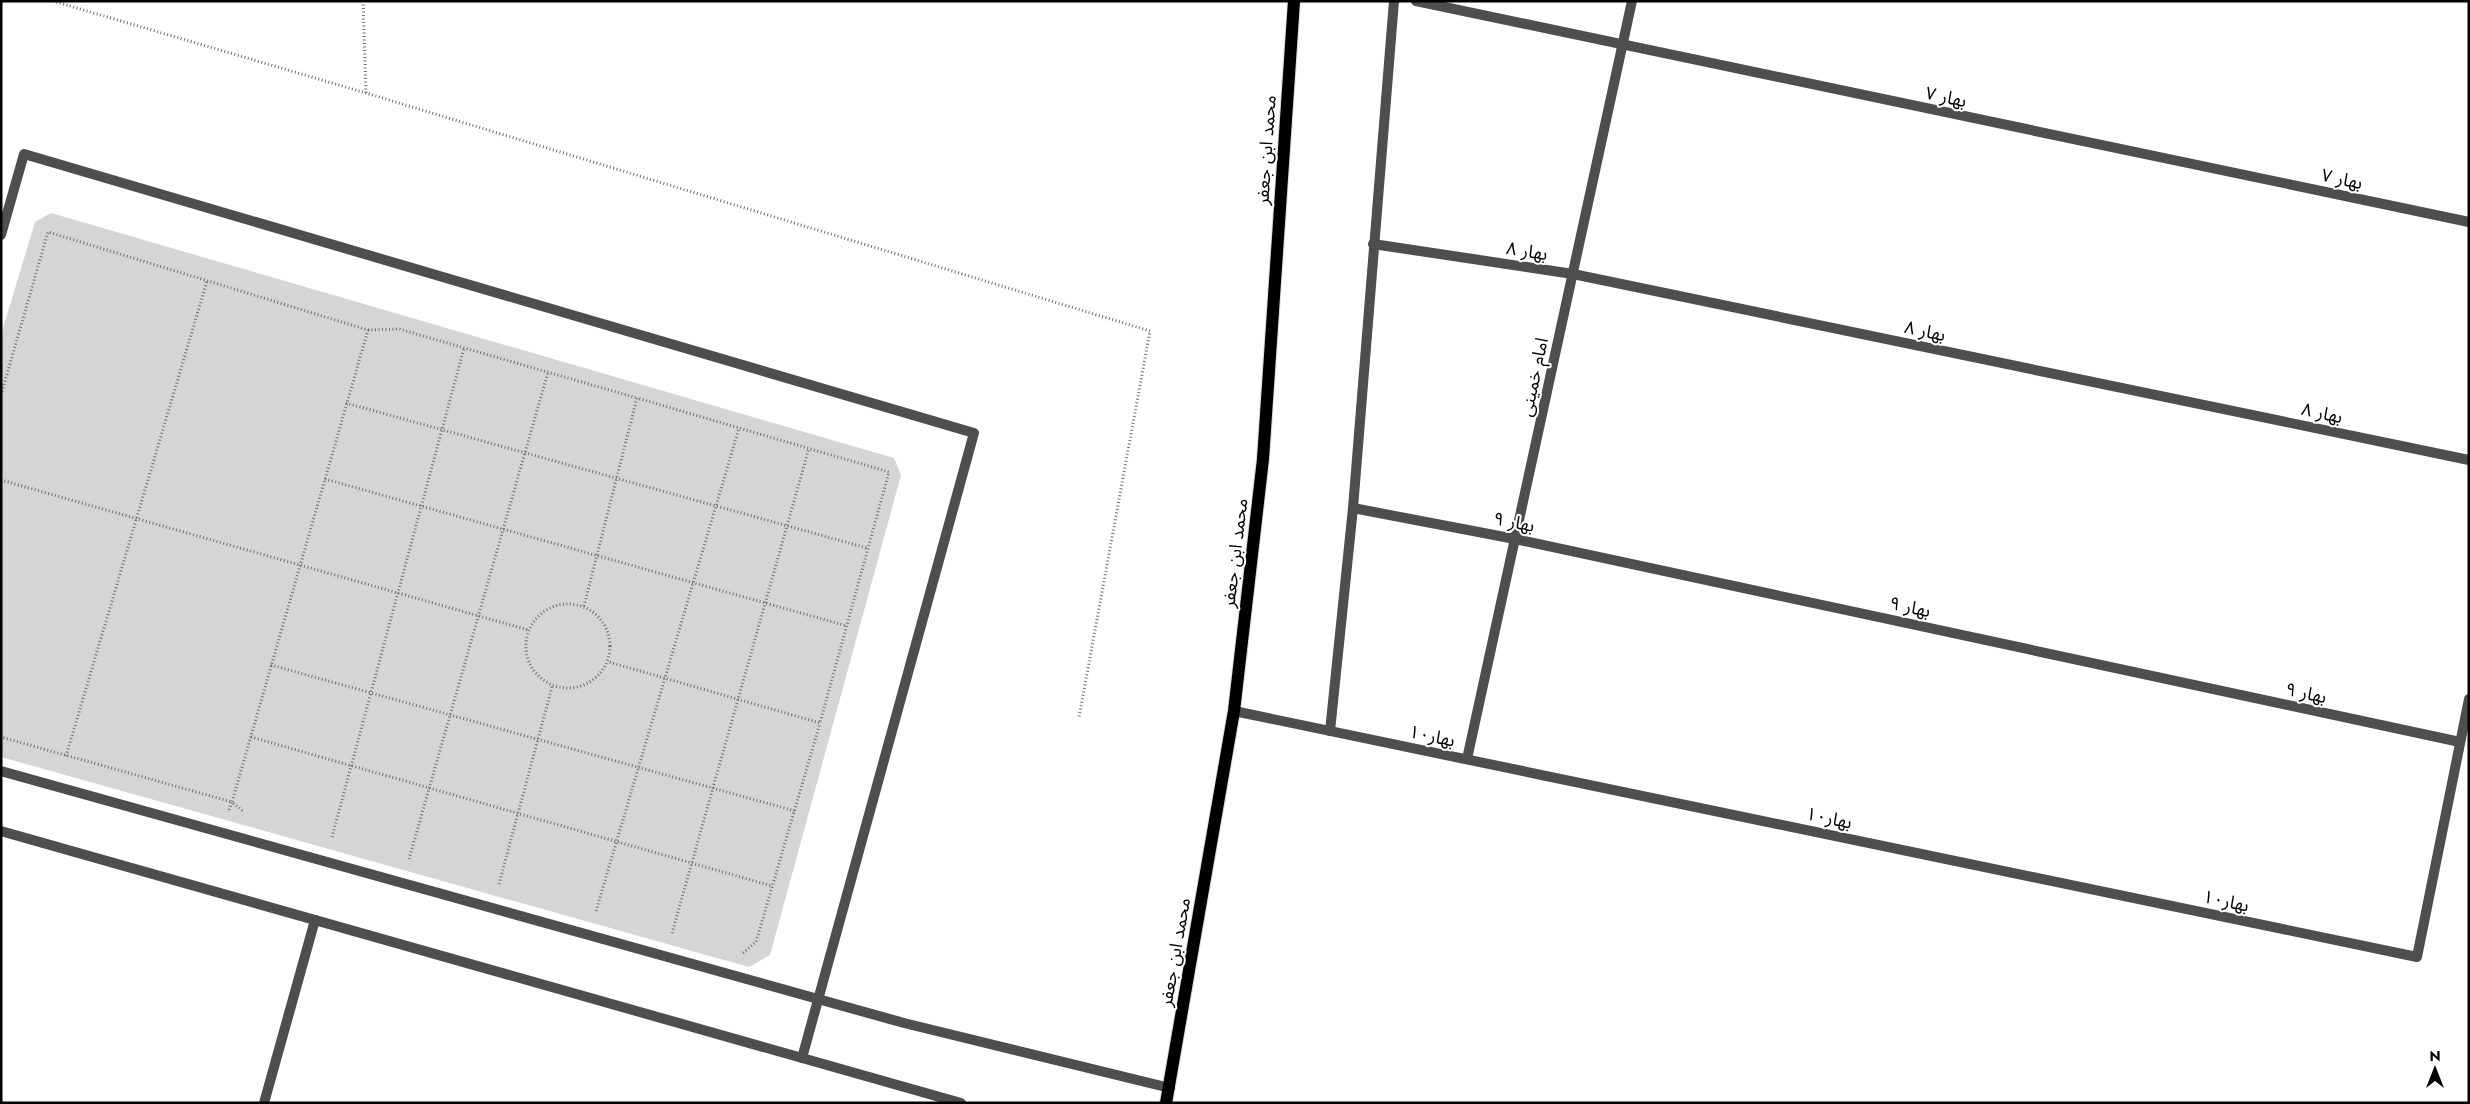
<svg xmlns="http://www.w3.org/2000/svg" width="2470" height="1104" font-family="Jost,'Noto Sans Arabic',sans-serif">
<rect width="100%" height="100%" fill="#fff"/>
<path fill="#d5d5d5" d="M 51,213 L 894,458 L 901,475 L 770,955 L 749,967 L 1,757 L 1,335 L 35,222 Z"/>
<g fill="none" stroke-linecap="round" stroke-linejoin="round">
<defs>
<path id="primary" d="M 1166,1103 L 1234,711 L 1263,459 L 1294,1"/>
</defs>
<use href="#primary" stroke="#dbdbdb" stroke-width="14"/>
<g stroke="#707070" stroke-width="3" stroke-dasharray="1 2.5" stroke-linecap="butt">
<path d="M 53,1 L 366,93 L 1150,331 L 1079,717"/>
<path d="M 363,1 L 366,93"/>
<path d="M 368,330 L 399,329 L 637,398"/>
<path d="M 1,395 L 48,232 L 368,330 L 232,802 L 1,737"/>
<path d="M 346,403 L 867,548"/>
<path d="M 325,479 L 847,626"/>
<path d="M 1,480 L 528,630"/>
<circle cx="568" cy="646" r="42"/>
<path d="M 584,606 L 637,398 L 889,472 L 820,723 L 609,662"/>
<path d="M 271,665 L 795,811"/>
<path d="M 251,737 L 772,886"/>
<path d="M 66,756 L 207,281"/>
<path d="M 229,810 L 232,802 L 244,812"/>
<path d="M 332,837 L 464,348"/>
<path d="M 409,859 L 548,372"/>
<path d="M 499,884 L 552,687"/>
<path d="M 596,911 L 739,428"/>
<path d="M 672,933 L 809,448"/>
<path d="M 743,953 L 756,942 L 820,723"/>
</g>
<g stroke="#4e4e4e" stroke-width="10">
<path d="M 1,235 L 24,154 L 974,433 L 802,1058"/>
<path d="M 1,771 L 904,1023 L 1170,1088"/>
<path d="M 1,831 L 961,1103"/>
<path d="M 264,1103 L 315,920"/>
</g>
<g stroke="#4e4e4e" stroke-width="10">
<path d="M 1416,1 L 2469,222"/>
<path d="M 1373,244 L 1573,274 L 2469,460"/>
<path d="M 1353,508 L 1515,539 L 2460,742"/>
<path d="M 1234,711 L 2417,957 L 2469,699"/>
<path d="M 1330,731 L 1353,508 L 1394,1"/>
<path d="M 1467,759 L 1632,1"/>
</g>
<use href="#primary" stroke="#000" stroke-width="12"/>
</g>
<g text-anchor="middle" stroke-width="4" stroke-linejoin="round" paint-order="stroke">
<g font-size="18" fill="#000" stroke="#fff">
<text transform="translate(1946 97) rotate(12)" y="6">بهار ۷</text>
<text transform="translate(1266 150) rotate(-86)" y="6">محمد ابن جعفر</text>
<text transform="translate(2342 179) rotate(12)" y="6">بهار ۷</text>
<text transform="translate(1527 251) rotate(9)" y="6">بهار ۸</text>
<text transform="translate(1925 331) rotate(12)" y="6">بهار ۸</text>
<text transform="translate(1534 377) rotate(-78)" y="6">امام خمینی</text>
<text transform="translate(2322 413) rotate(12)" y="6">بهار ۸</text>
<text transform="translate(1514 522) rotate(11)" y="6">بهار ۹</text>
<text transform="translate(1235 553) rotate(-83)" y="6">محمد ابن جعفر</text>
<text transform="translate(1910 607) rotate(12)" y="6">بهار ۹</text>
<text transform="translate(2306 693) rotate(12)" y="6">بهار ۹</text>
<text transform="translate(1432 736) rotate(12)" y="6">بهار۱۰</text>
<text transform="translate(1829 818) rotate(12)" y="6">بهار۱۰</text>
<text transform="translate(2226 901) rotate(12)" y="6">بهار۱۰</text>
<text transform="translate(1175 952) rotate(-80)" y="6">محمد ابن جعفر</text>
</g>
</g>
<rect width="2470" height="1104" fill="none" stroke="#000000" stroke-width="5"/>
<g transform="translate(2435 1069)" stroke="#ffffff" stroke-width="4" paint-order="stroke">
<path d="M0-4L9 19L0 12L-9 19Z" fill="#000000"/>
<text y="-8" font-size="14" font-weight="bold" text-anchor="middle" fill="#000000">N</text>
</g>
</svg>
